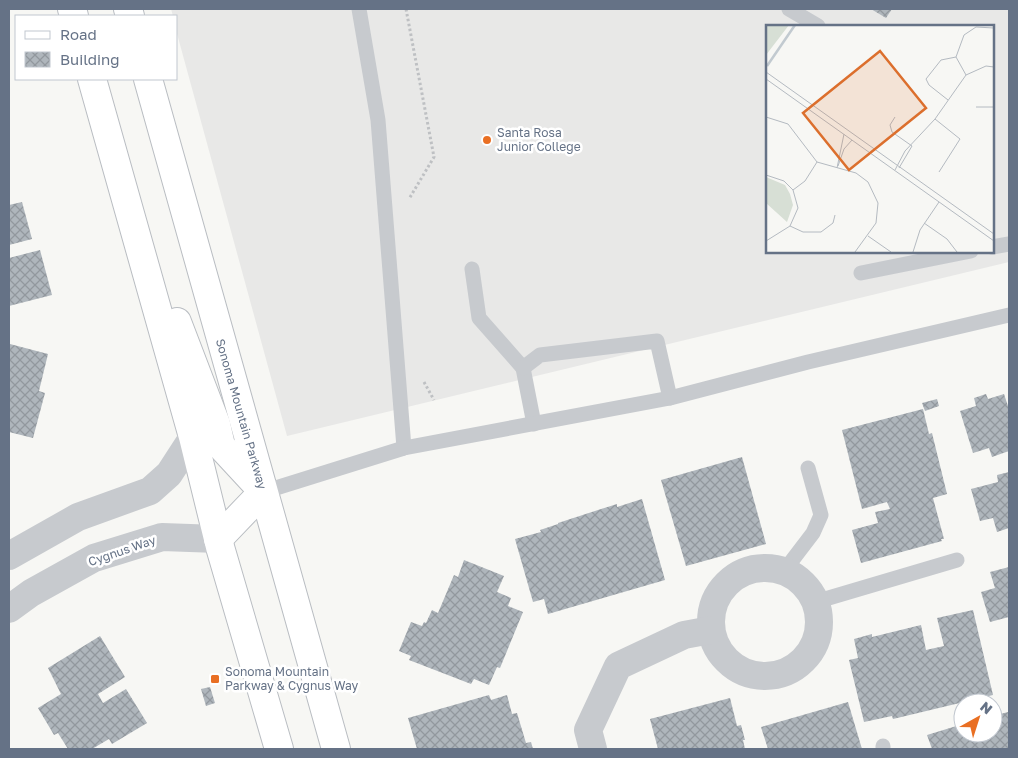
<svg xmlns="http://www.w3.org/2000/svg" width="1018" height="758" font-family="'Golos Text',sans-serif">
<defs>
<pattern id="building-cross-hatch" width="8" height="8" patternUnits="userSpaceOnUse" patternTransform="scale(1.25)"><rect width="8" height="8" fill="#afb6bc"/><path d="M0 0l8 8M0 8l8-8" fill="none" stroke="#92989e"/></pattern>
</defs>
<rect width="100%" height="100%" fill="#f7f7f4"/>
<path fill="#e8e8e7" fill-rule="evenodd" d="M 171,9 L 1009,9 L 1009,262 L 287,436 L 176,30 L 176,16 L 173,16 ZM 767,26 L 992,26 L 992,251 L 767,251 Z"/>
<g fill="url(#building-cross-hatch)">
<path d="M 871,9 L 892,9 L 886,18 Z"/>
<path d="M 22,202 L 32,239 L 9,245 L 9,205 Z"/>
<path d="M 40,250 L 52,295 L 9,306 L 9,258 Z"/>
<path d="M 10,344 L 48,354 L 39,391 L 45,393 L 33,438 L 9,432 Z"/>
<path d="M 986,394 L 988,399 L 1004,394 L 1009,409 L 1009,451 L 992,457 L 989,448 L 973,453 L 960,411 L 976,406 L 974,398 Z"/>
<path d="M 937,399 L 939,406 L 925,411 L 922,403 Z"/>
<path d="M 923,409 L 929,434 L 932,433 L 947,494 L 933,498 L 944,539 L 941,539 L 942,541 L 861,563 L 852,530 L 878,523 L 875,512 L 890,509 L 887,502 L 862,509 L 842,430 Z"/>
<path d="M 742,457 L 766,544 L 686,566 L 661,480 Z"/>
<path d="M 1009,472 L 1009,528 L 997,532 L 993,518 L 980,521 L 971,489 L 998,482 L 997,475 Z"/>
<path d="M 642,499 L 665,580 L 548,614 L 544,599 L 533,602 L 515,539 L 541,532 L 540,530 L 558,524 L 558,523 L 598,510 L 617,504 L 617,507 Z"/>
<path d="M 464,560 L 504,576 L 497,592 L 511,598 L 508,606 L 523,612 L 500,668 L 497,667 L 489,685 L 474,679 L 471,684 L 409,660 L 411,656 L 399,651 L 411,622 L 422,626 L 424,622 L 426,623 L 432,610 L 438,613 L 454,575 L 458,577 Z"/>
<path d="M 1009,567 L 1009,617 L 990,622 L 981,592 L 995,588 L 990,572 Z"/>
<path d="M 973,610 L 993,695 L 893,719 L 892,716 L 864,722 L 849,660 L 858,658 L 854,639 L 872,634 L 872,637 L 921,625 L 926,650 L 944,646 L 937,618 Z"/>
<path d="M 100,636 L 125,677 L 98,694 L 103,703 L 126,689 L 147,723 L 112,744 L 109,739 L 92,749 L 68,749 L 58,733 L 54,735 L 38,708 L 61,694 L 48,668 Z"/>
<path d="M 210,687 L 215,703 L 206,706 L 201,689 Z"/>
<path d="M 489,695 L 491,700 L 507,695 L 512,714 L 517,713 L 526,743 L 531,742 L 533,749 L 417,749 L 408,718 Z"/>
<path d="M 730,698 L 737,726 L 741,725 L 745,740 L 743,740 L 745,749 L 658,749 L 650,719 Z"/>
<path d="M 848,702 L 862,749 L 768,749 L 761,727 Z"/>
<path d="M 1008,712 L 1009,749 L 932,749 L 927,735 L 963,724 L 963,733 L 993,733 L 993,716 Z"/>
</g>
<g fill="none" stroke-linecap="round" stroke-linejoin="round">
<defs>
<g id="secondary">
<path d="M 72,9 L 74,16"/>
<path d="M 128,9 L 130,16"/>
<path d="M 92,79 L 193,437 L 220,547 L 279,749"/>
<path d="M 148,79 L 336,749"/>
<path d="M 177,322 L 216,424 L 221,446 L 259,487"/>
<path d="M 218,539 L 263,492"/>
</g>
</defs>
<use href="#secondary" stroke="#b9bdc2" stroke-width="30"/>
<g stroke="#bec0c3" stroke-width="3" stroke-dasharray="2.5 2.5" stroke-linecap="butt">
<path d="M 406,9 L 434,157 L 409,199"/>
<path d="M 424,382 L 434,400"/>
</g>
<g stroke="#c7cace" stroke-width="15">
<path d="M 359,9 L 378,120 L 404,448"/>
<path d="M 789,9 L 818,26"/>
<path d="M 992,247 L 1009,244"/>
<path d="M 472,269 L 479,318 L 523,368 L 534,424"/>
<path d="M 861,273 L 971,251"/>
<path d="M 523,368 L 540,355 L 657,341 L 670,398"/>
<path d="M 263,492 L 404,448 L 670,398 L 808,362 L 1009,315"/>
<path d="M 784,571 L 813,533 L 821,515 L 808,468"/>
<path d="M 815,602 L 957,560"/>
<path d="M 883,746 L 883,749"/>
</g>
<g stroke="#c7cace" stroke-width="28">
<path d="M 9,556 L 78,517 L 150,491 L 169,474 L 193,437"/>
<circle cx="765" cy="622" r="54"/>
<path d="M 9,609 L 31,593 L 94,558 L 162,537 L 218,539"/>
<path d="M 593,749 L 588,730 L 618,666 L 684,635 L 711,630"/>
</g>
<use href="#secondary" stroke="#fff" stroke-width="28"/>
</g>
<g fill="#e96f23" stroke="#fff" stroke-width="2">
<circle cx="487" cy="140" r="5"/>
<rect x="210" y="674" width="10" height="10" rx="2.5"/>
</g>
<g text-anchor="middle" stroke-width="5" stroke-linejoin="round" paint-order="stroke">
<g font-size="12" fill="#657286" stroke="#fff" text-anchor="start">
<text x="497" y="137">Santa Rosa<tspan x="497" dy="14">Junior College</tspan></text>
<text x="225" y="676">Sonoma Mountain<tspan x="225" dy="14">Parkway &amp; Cygnus Way</tspan></text>
</g>
<g font-size="12" fill="#657286" stroke="#fff">
<text transform="translate(241 414) rotate(74)" y="4">Sonoma Mountain Parkway</text>
<text transform="translate(122 551) rotate(-19)" y="4">Cygnus Way</text>
</g>
</g>
<g transform="translate(766 25)">
<rect width="228" height="228" fill="#f7f7f4"/>
<path d="M 0,0 L 23,0 L 0,30 ZM 0,152 L 19,160 L 24,169 L 27,180 L 21,197 L 0,178 Z" fill="#d7dfd5"/>
<path fill="none" stroke="#c2cad0" stroke-width="2.5" d="M 1,41 L 29,0"/>
<path fill="none" stroke="#b4bac1" stroke-width="1" d="M 0,47 L 228,209M 200,50 L 190,32 L 198,10 L 210,2 L 228,3M 0,54 L 228,216M 182,75 L 163,60 L 160,54 L 175,35 L 190,32M 210,82 L 228,82M 0,92 L 22,99 L 51,137 L 90,148 L 102,157 L 112,178 L 110,198 L 89,227M 129,92 L 124,100 L 126,107 L 146,121M 169,94 L 194,114 L 173,147M 72,141 L 78,124 L 86,115M 71,143 L 78,109M 133,143 L 146,121M 129,145 L 139,126 L 169,94 L 200,50 L 220,41 L 228,42M 0,150 L 18,156 L 27,165 L 32,183 L 24,201 L 0,216M 27,165 L 39,156 L 51,137M 158,198 L 181,214 L 191,227M 24,201 L 37,207 L 55,207 L 67,198 L 69,190M 102,211 L 125,227M 147,227 L 154,205 L 173,177"/>
<path fill="#dc6f2d" fill-opacity="0.15" stroke="#dc6f2d" stroke-width="2.5" d="M 114,26 L 160,83 L 83,145 L 37,88 Z"/>
<rect width="228" height="228" fill="none" stroke="#657286" stroke-width="2.5"/>
</g>
<rect width="1018" height="758" fill="none" stroke="#657286" stroke-width="20"/>
<rect x="15" y="15" width="162" height="65" fill="#ffffff" stroke="#c1c7cf"/>
<rect x="25" y="31" width="25" height="8" fill="#ffffff" stroke="#c1c7cf"/>
<text x="60" y="40" font-size="15" fill="#657286">Road</text>
<rect x="25" y="52" width="25" height="15" fill="url(#building-cross-hatch)" stroke="#c1c7cf"/>
<text x="60" y="65" font-size="15" fill="#657286">Building</text>
<g transform="translate(978 718) rotate(39)"><circle r="24" fill="#ffffff" stroke="#c1c7cf"/>
<path d="M0-4L9 19L0 12L-9 19Z" fill="#e96f23"/>
<text y="-8" font-size="14" font-weight="bold" text-anchor="middle" fill="#657286">N</text>
</g>
</svg>
